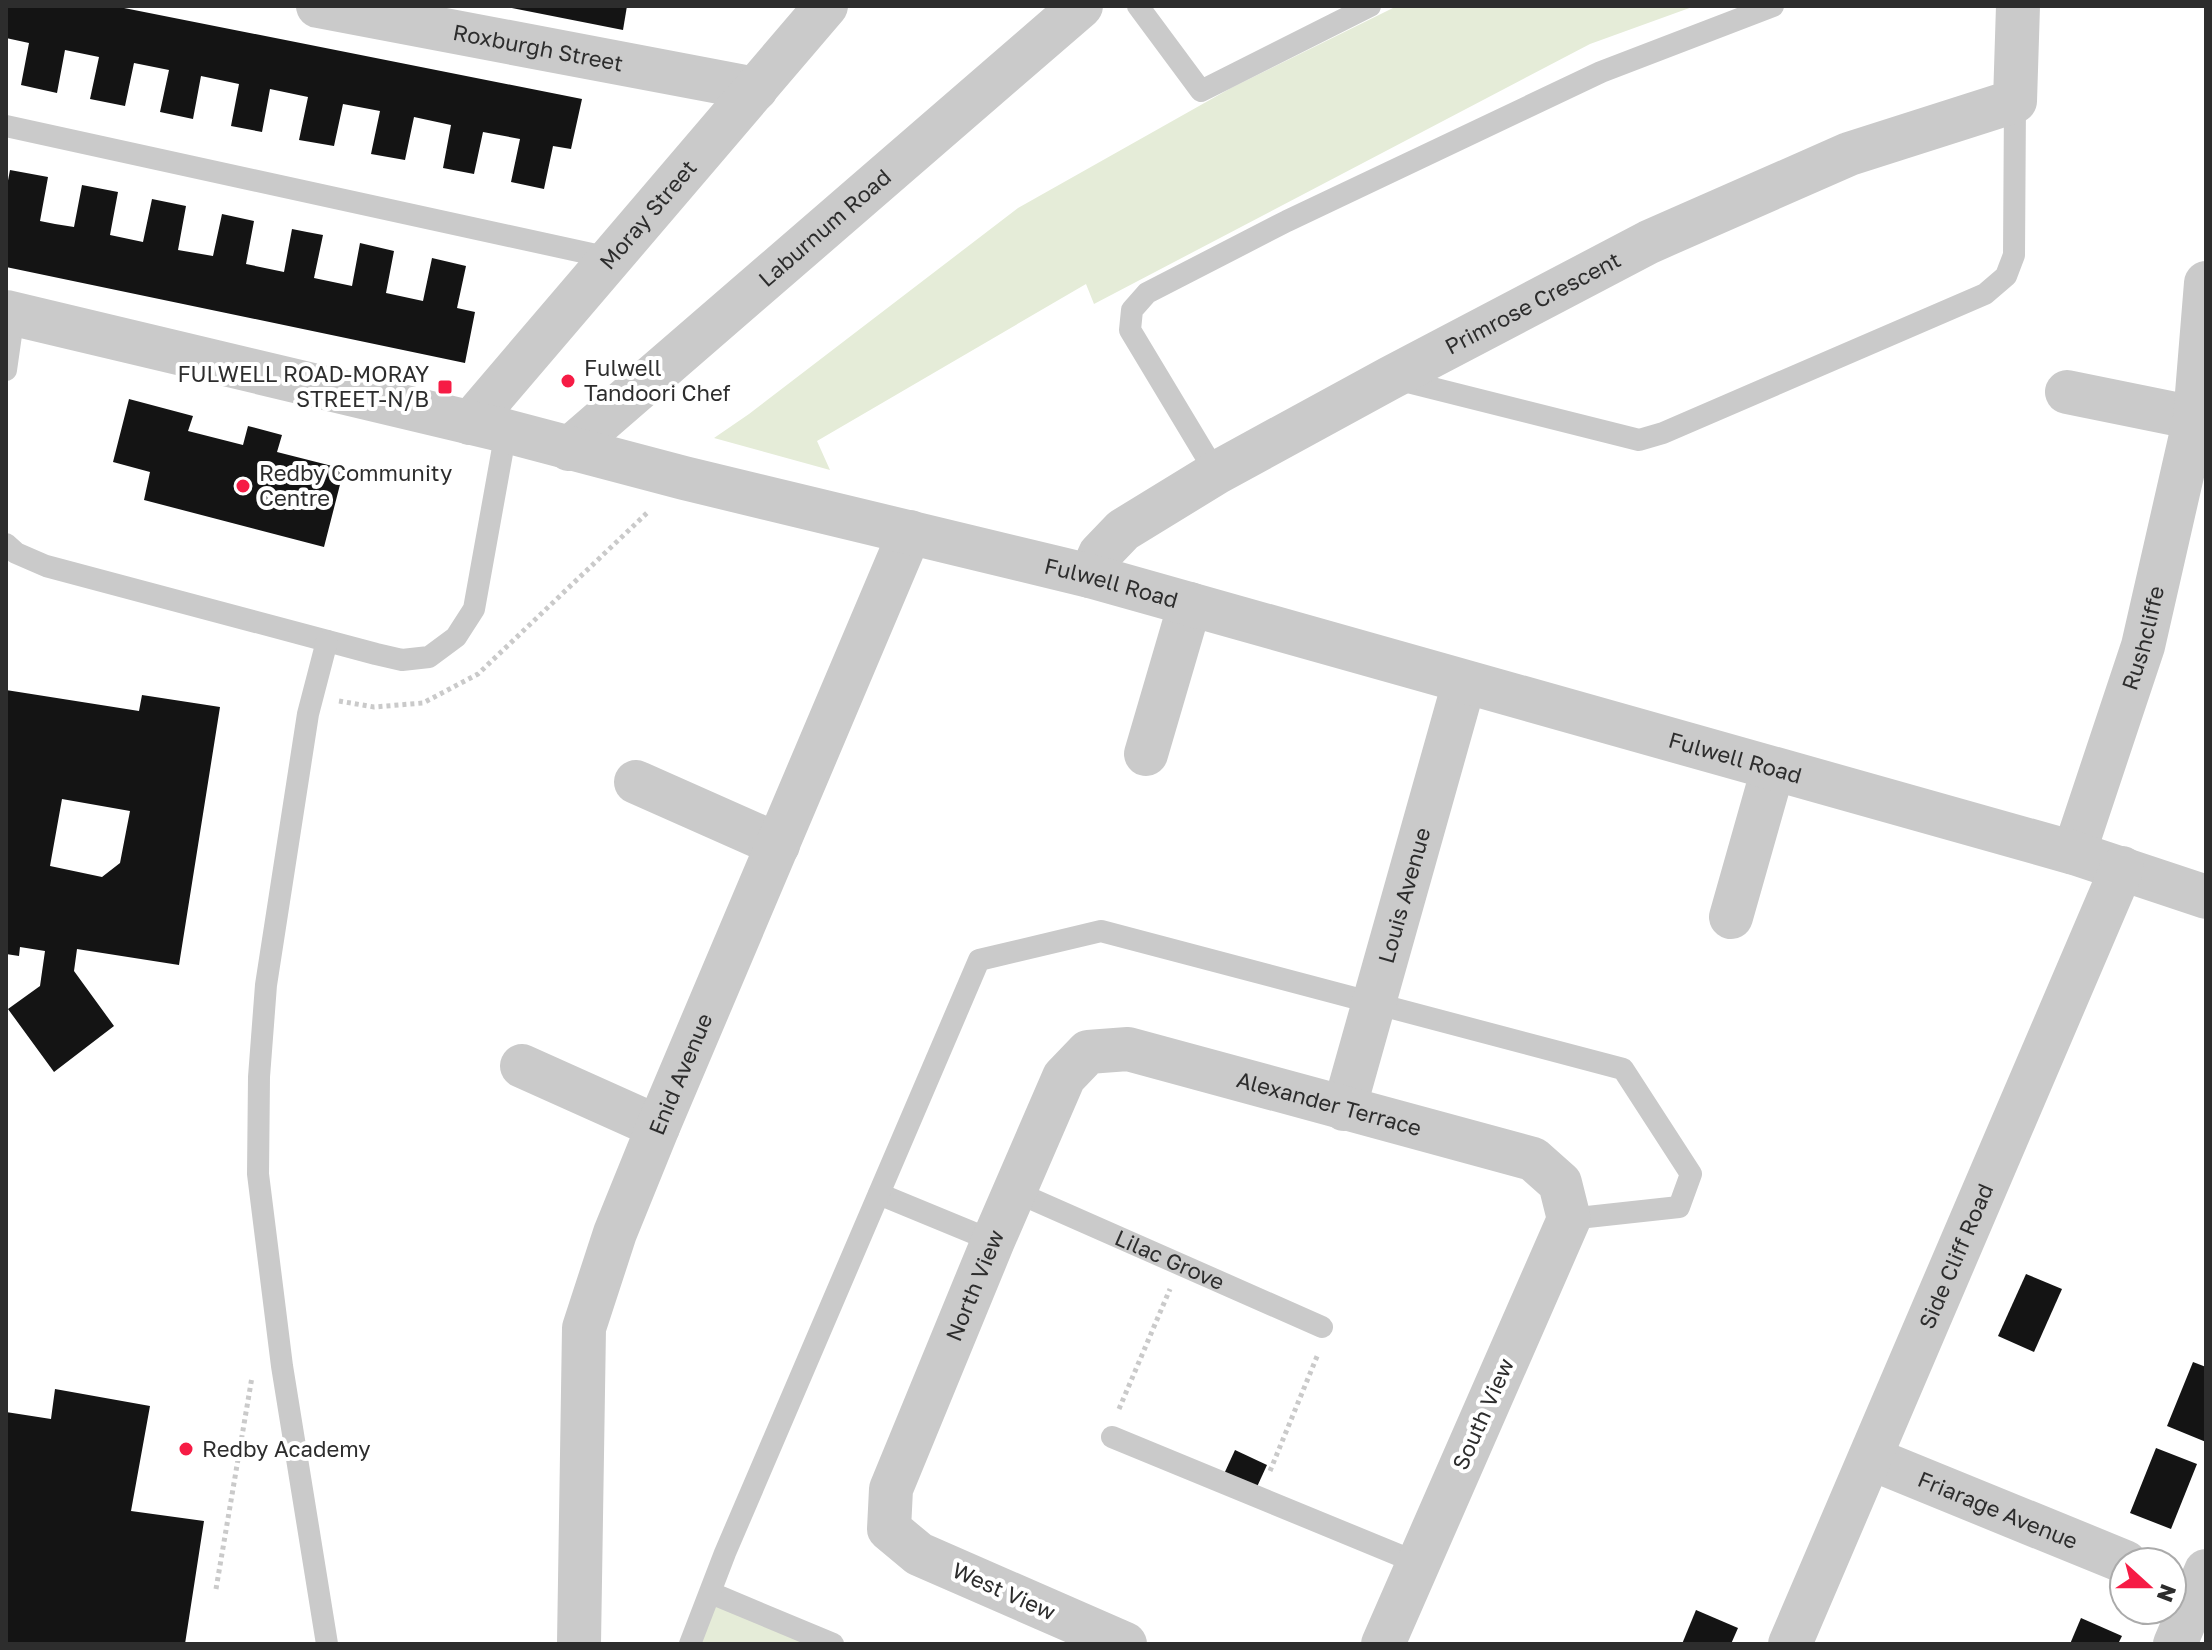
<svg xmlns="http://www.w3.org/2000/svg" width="2212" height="1650" font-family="'Golos Text',sans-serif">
<rect width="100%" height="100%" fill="#fff"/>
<g fill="#e5ecd8">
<path d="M 1397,6 L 1695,6 L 1590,44 L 1094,304 L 1086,284 L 817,441 L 830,470 L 714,438 L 749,414 L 1018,208 L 1231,88 Z"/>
<path d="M 711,1593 L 833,1644 L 690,1644 Z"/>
</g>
<g fill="#141414" fill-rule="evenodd">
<path d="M 6,6 L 114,6 L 582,99 L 571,149 L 553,146 L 544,189 L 511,182 L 520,139 L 483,132 L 474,174 L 443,168 L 451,125 L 414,117 L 405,160 L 371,154 L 380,111 L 343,104 L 334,146 L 299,140 L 308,97 L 270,89 L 262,132 L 231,126 L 239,84 L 201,76 L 193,119 L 160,112 L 169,70 L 134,63 L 125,106 L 90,99 L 99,57 L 65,50 L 57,93 L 21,85 L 29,43 L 6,38 Z"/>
<path d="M 502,6 L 627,6 L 623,30 Z"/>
<path d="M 10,170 L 48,177 L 40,221 L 55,224 L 74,227 L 82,185 L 118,192 L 110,235 L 143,242 L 152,199 L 186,206 L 178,250 L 213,256 L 222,214 L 254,221 L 246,264 L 284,272 L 292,229 L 307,232 L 323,235 L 314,278 L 352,286 L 360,243 L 394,251 L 386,293 L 423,301 L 432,258 L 466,266 L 457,308 L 475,312 L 465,363 L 6,267 L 6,191 Z"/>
<path d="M 129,399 L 193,416 L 188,431 L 243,445 L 248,426 L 282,435 L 277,452 L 344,469 L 324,547 L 144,500 L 150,472 L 113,462 Z"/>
<path d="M 6,690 L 139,711 L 142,695 L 220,707 L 179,965 L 77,949 L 74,971 L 114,1026 L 54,1072 L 8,1009 L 40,986 L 45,951 L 20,947 L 19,956 L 6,954 ZM 62,799 L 130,811 L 120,863 L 102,877 L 50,866 Z"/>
<path d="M 2026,1274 L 2062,1289 L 2034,1352 L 1998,1336 Z"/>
<path d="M 2193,1362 L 2206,1367 L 2206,1442 L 2167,1426 Z"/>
<path d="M 55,1389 L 150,1406 L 131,1511 L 204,1521 L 185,1644 L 6,1644 L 6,1412 L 51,1419 Z"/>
<path d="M 2156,1448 L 2197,1464 L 2171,1529 L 2130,1513 Z"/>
<path d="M 1235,1450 L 1267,1465 L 1256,1489 L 1224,1474 Z"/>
<path d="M 1696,1610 L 1738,1628 L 1731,1644 L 1682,1644 Z"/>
<path d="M 2081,1618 L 2122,1636 L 2118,1644 L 2070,1644 Z"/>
</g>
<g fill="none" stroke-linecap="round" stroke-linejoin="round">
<g stroke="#cacaca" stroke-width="5" stroke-dasharray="4 4" stroke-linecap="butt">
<path d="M 339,701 L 374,707 L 423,703 L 478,674 L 648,512"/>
<path d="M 1119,1409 L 1170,1289"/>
<path d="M 1270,1471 L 1318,1354"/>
<path d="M 216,1589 L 252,1377"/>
</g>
<g stroke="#cacaca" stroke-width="22">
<path d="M 1138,6 L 1201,91 L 1370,6"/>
<path d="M 6,126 L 610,258"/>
<path d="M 6,370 L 14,314"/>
<path d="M 1396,379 L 1639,440 L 1663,433 L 1985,294 L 2006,276 L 2014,255 L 2015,101"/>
<path d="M 1216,473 L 1130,330 L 1132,310 L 1147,293 L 1287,221 L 1601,72 L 1773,6"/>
<path d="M 6,544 L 16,553 L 46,566 L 376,654 L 402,660 L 429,657 L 456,637 L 474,609 L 506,431"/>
<path id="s1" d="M 1016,1192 L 1322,1327"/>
<path d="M 879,1194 L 993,1241"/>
<path d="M 1112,1437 L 1418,1563"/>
<path d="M 711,1593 L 833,1644"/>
<path d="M 327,1644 L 282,1366 L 258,1174 L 259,1077 L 266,985 L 308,714 L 327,641"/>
<path d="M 690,1644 L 725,1553 L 979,960 L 1101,931 L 1623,1069 L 1691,1174 L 1679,1207 L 1569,1219"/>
</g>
<g stroke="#cacaca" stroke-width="44">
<path id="s2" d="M 318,6 L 756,89"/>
<path d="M 2067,392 L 2195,418"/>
<path id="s3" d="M 470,423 L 826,6"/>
<path id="s4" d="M 569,449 L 1081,6"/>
<path id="s5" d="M 1090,576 L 1100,554 L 1123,530 L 1216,473 L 1390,378 L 1649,242 L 1849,154 L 2015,101 L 2018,6"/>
<path d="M 1146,754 L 1190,604"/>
<path d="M 636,782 L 778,845"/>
<path id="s6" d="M 2074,853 L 2143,646 L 2195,418 L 2206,283"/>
<path d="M 1731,917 L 1773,769"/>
<path d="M 522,1066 L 658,1127"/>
<path id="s7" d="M 1344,1109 L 1464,683"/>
<path id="s8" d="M 1870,1458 L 2125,1562"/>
<path id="s9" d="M 579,1644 L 584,1328 L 615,1233 L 658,1127 L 910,532"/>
<path id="s10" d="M 1125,1644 L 919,1554 L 889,1529 L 891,1489 L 993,1241 L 1064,1077 L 1088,1052 L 1128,1049 L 1533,1159 L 1560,1183 L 1569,1219 L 1383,1644"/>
<path d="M 2175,1644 L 2206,1571"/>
</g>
<g stroke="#cacaca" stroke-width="44">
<path id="s11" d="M 6,312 L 506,431 L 684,478 L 1090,576 L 2074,853 L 2206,897"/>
<path id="s12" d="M 1790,1644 L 2122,868"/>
</g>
</g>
<g fill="#f61c45" stroke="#fff" stroke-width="3">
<circle cx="568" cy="381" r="8"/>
<rect x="437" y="379" width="16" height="16" rx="4"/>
<circle cx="243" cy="486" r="8"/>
<circle cx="186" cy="1449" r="8"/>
</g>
<g text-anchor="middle" stroke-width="8" stroke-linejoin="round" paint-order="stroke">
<g font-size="22" fill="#2d2d2d" stroke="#fff">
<text dy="8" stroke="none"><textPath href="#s2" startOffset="224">Roxburgh Street</textPath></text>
<text dy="8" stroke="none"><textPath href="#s3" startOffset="274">Moray Street</textPath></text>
<text dy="8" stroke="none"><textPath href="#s4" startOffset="338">Laburnum Road</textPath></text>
<text dy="8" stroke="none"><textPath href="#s5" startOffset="526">Primrose Crescent</textPath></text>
<text dy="8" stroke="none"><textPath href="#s11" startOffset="1138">Fulwell Road</textPath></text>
<text dy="8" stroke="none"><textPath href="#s6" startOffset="226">Rushcliffe</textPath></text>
<text dy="8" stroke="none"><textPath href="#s11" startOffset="1786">Fulwell Road</textPath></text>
<text dy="8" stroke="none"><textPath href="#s7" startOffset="222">Louis Avenue</textPath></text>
<text dy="8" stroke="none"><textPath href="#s9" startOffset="588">Enid Avenue</textPath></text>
<text dy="8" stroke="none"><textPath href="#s10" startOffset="1034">Alexander Terrace</textPath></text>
<text dy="8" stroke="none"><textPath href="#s12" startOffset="422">Side Cliff Road</textPath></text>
<text dy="8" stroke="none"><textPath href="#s1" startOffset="168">Lilac Grove</textPath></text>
<text dy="8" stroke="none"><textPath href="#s10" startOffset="524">North View</textPath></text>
<text transform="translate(1483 1414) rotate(-66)" y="8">South View</text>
<text dy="8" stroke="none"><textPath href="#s8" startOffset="138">Friarage Avenue</textPath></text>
<text transform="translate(1004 1591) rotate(24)" y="8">West View</text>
</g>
<g font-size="22" fill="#2d2d2d" stroke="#fff" text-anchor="start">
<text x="584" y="376">Fulwell<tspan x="584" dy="25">Tandoori Chef</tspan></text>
<text x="429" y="382" text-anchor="end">FULWELL ROAD-MORAY<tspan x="429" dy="25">STREET-N/B</tspan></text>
<text x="259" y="481">Redby Community<tspan x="259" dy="25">Centre</tspan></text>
<text x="202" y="1457">Redby Academy</text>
</g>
</g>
<rect width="2212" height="1650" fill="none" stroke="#2d2d2d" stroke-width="16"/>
<g transform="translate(2148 1586) rotate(111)"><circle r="38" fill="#ffffff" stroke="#ababab" stroke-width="2"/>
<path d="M0-6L14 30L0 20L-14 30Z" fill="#f61c45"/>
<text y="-12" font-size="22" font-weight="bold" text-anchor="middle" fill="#2d2d2d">N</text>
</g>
</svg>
